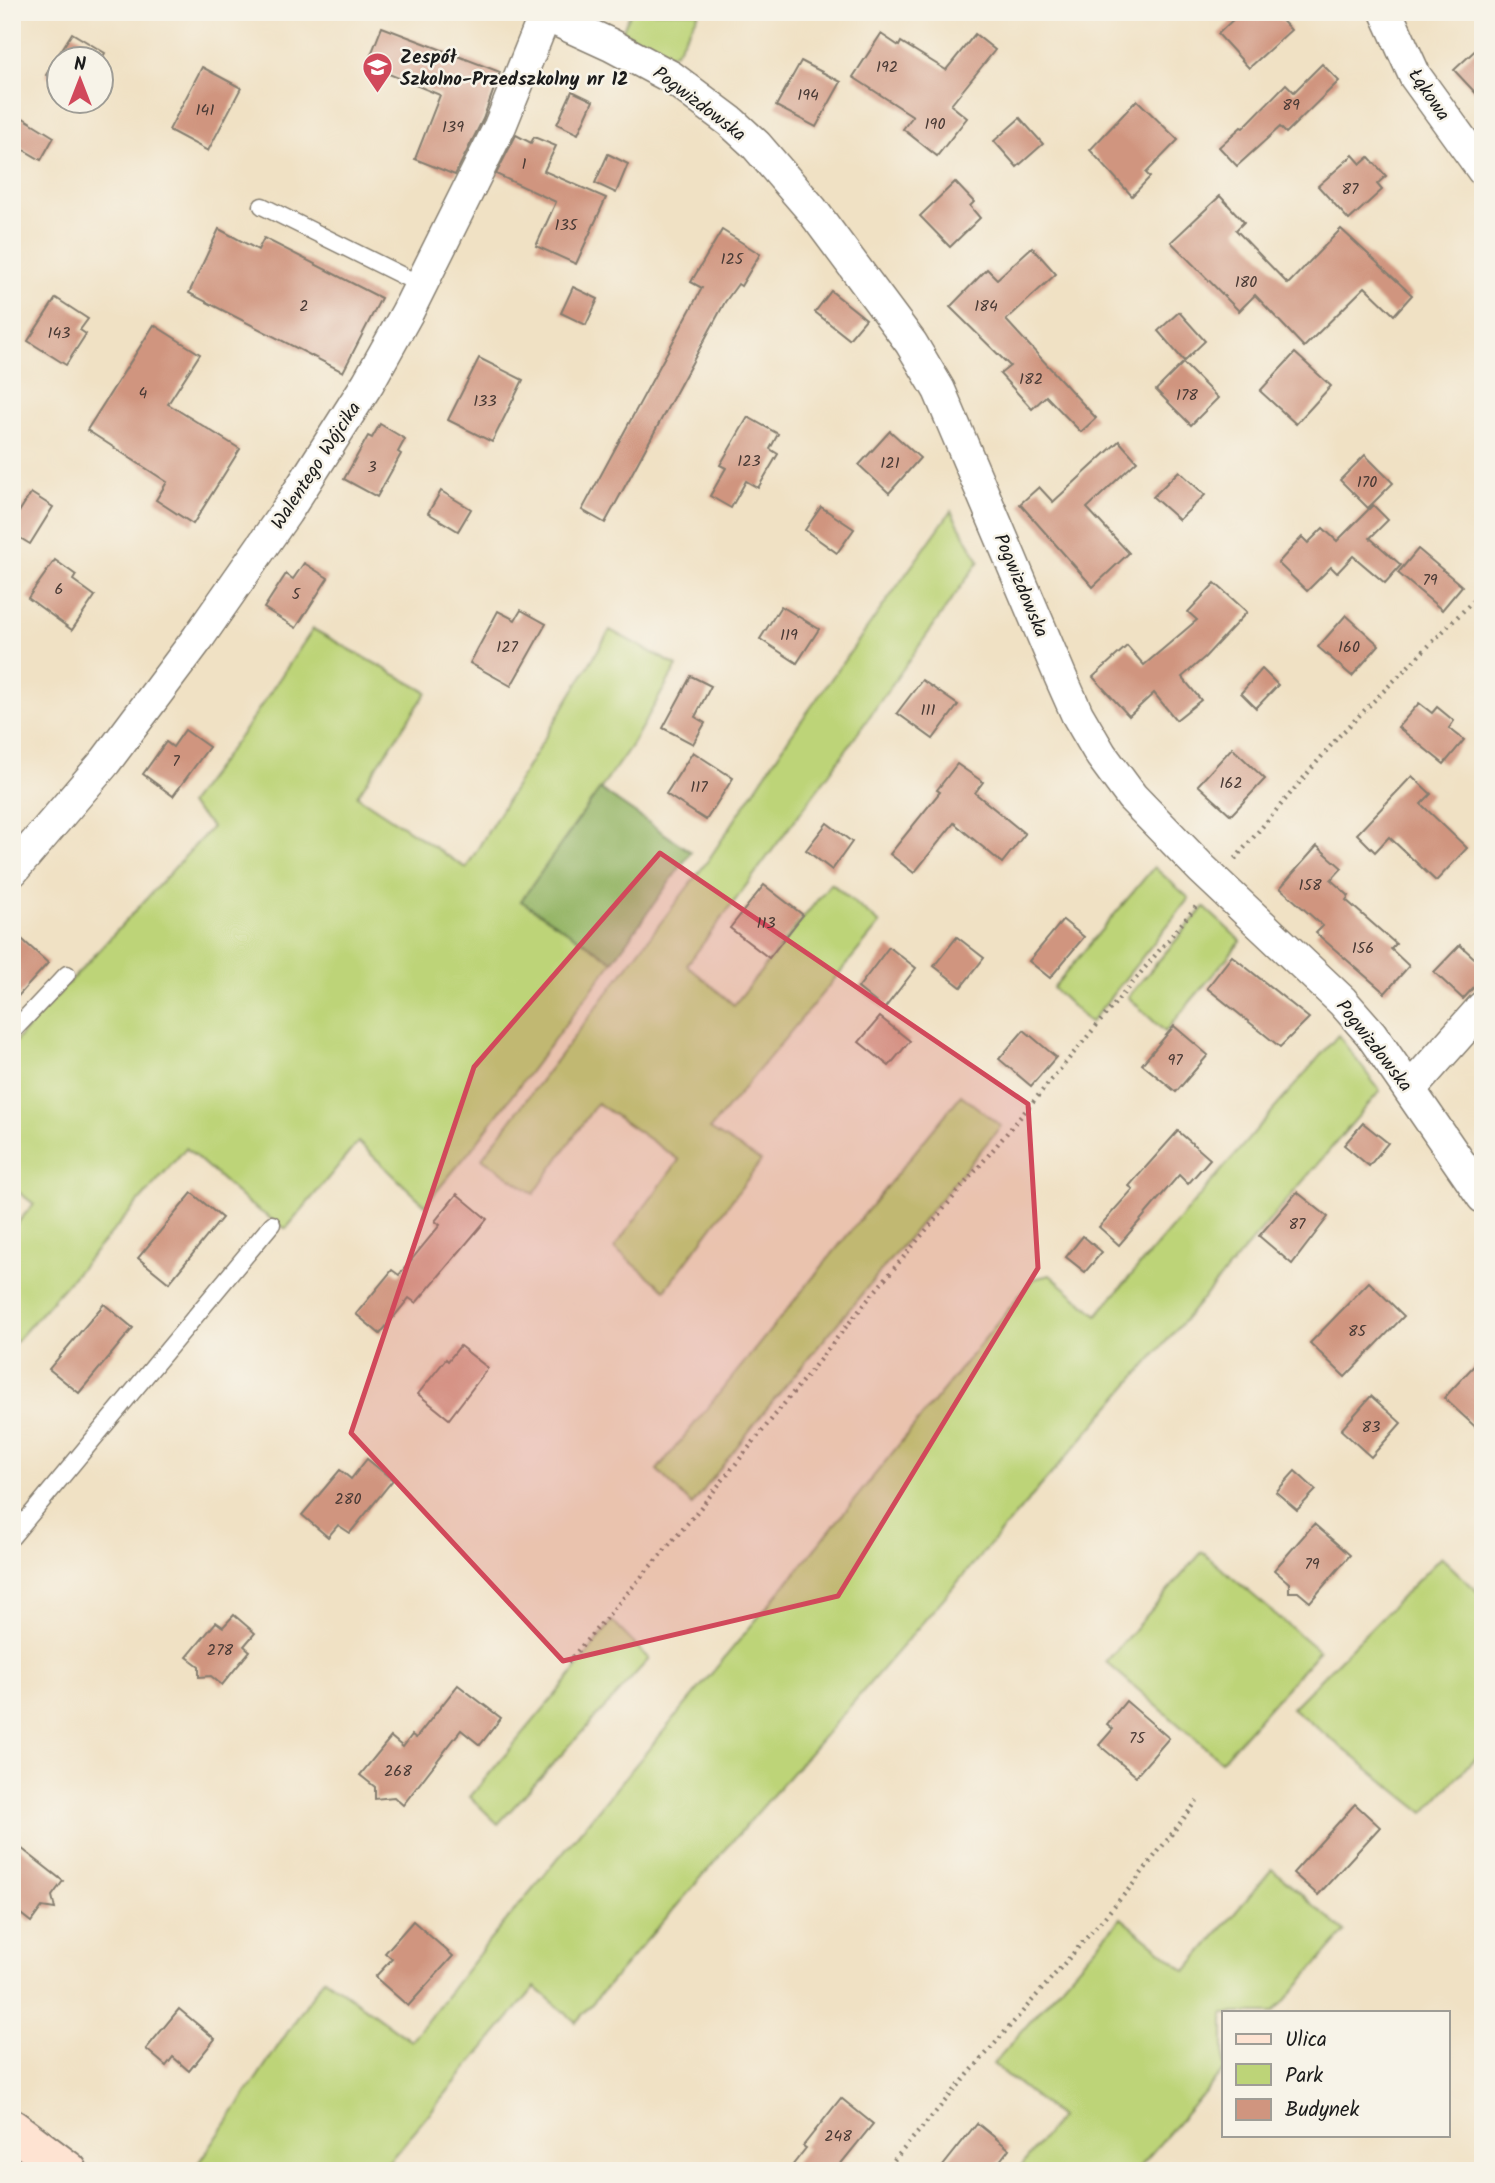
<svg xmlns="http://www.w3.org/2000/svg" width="1495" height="2183" font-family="Kalam,sans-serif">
<rect width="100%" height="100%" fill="#f7f3e8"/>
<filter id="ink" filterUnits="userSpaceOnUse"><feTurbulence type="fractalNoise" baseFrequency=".0143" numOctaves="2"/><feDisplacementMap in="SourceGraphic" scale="14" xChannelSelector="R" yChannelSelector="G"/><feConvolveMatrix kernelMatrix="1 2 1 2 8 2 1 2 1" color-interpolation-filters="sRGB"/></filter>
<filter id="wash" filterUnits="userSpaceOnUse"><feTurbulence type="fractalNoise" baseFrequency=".00686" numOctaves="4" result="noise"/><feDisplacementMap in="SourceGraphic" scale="28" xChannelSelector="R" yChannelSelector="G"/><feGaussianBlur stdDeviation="1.57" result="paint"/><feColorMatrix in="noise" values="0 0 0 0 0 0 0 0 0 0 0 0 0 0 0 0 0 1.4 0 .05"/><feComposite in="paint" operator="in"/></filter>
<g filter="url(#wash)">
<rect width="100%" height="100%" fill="#f0e1c4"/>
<g fill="#bdd478" stroke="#6c784a" stroke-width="2">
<path d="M 631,12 L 700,12 L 676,52 L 668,55 L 622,31 Z"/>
<path d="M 951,511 L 979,561 L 829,774 L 687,965 L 734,1005 L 831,883 L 880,924 L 710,1129 L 761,1161 L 665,1290 L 614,1248 L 679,1160 L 597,1103 L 534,1194 L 482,1158 L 709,859 L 791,735 Z"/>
<path d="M 313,629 L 427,692 L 357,796 L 466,868 L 610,630 L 677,666 L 631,746 L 521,901 L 613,961 L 471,1150 L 425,1205 L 358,1142 L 286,1229 L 249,1204 L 186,1148 L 12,1346 L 12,1229 L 34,1204 L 12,1187 L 12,1045 L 212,827 L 189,804 L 246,728 Z"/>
<path d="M 1154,867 L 1189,898 L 1090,1023 L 1053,988 Z"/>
<path d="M 1204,907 L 1241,941 L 1165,1032 L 1128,997 Z"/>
<path d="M 1338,1035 L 1380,1091 L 1158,1351 L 576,2022 L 535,1987 L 381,2171 L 194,2171 L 324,1978 L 411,2041 L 490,1940 L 805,1561 L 1033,1279 L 1050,1275 L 1097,1315 Z"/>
<path d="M 961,1095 L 1001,1126 L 764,1412 L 692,1505 L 657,1470 Z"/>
<path d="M 1202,1552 L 1319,1651 L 1221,1761 L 1106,1662 Z"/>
<path d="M 1441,1557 L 1483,1597 L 1483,1749 L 1424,1813 L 1292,1708 Z"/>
<path d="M 612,1621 L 649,1659 L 498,1824 L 470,1797 L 571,1676 Z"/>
<path d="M 1272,1869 L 1345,1932 L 1274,2013 L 1224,2013 L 1224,2070 L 1136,2171 L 1017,2171 L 1060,2117 L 993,2064 L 1121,1918 L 1186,1971 Z"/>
</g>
<path fill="#96b668" stroke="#596942" stroke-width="2" d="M 600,789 L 691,852 L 613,961 L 521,901 Z"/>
<g id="blocks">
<g fill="#d0957f">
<path d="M 1241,12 L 1274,12 L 1291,30 L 1249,68 L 1218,34 Z"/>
<path d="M 382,27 L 500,72 L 483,119 L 455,175 L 415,159 L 440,95 L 367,65 Z"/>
<path d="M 72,33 L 105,53 L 101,60 L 60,60 L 60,84 L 46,75 Z"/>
<path d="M 881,34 L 899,46 L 901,42 L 946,70 L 975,34 L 995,50 L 951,105 L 967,118 L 937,156 L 903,129 L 913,116 L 853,77 Z"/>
<path d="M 1483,43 L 1483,101 L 1454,70 Z"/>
<path d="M 801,61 L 841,82 L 816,127 L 776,106 Z"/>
<path d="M 1322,64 L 1339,81 L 1286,133 L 1280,127 L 1237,166 L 1219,147 L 1241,127 L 1243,128 L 1286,84 L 1294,92 Z"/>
<path d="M 202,67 L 241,88 L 208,151 L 169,130 Z"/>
<path d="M 572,91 L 593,101 L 578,134 L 557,124 Z"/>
<path d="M 1137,100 L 1178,140 L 1146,173 L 1150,177 L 1132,196 L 1090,150 Z"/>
<path d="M 20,116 L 54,137 L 41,160 L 12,143 L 12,130 Z"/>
<path d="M 1020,118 L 1043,144 L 1017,167 L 994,141 Z"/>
<path d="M 516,135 L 531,143 L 534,137 L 556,146 L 544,171 L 606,198 L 576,264 L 536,246 L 556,202 L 496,174 Z"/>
<path d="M 608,154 L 628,164 L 616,193 L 595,183 Z"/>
<path d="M 1353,155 L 1361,164 L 1369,157 L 1386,176 L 1377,184 L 1382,190 L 1349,220 L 1318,186 Z"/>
<path d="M 955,182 L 974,202 L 970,206 L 980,218 L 950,247 L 920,216 Z"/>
<path d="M 1220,196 L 1244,222 L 1236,230 L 1288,284 L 1341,229 L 1412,295 L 1394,315 L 1365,287 L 1304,347 L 1255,295 L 1239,311 L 1171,242 Z"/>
<path d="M 219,229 L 258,250 L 264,238 L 381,298 L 343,372 L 189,293 Z"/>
<path d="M 722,230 L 760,254 L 741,286 L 738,284 L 725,302 L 605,523 L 582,510 L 702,288 L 691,282 Z"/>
<path d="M 1032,247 L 1056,274 L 1006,320 L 1096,418 L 1081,432 L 1046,396 L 1032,409 L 1000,374 L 1010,366 L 950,307 L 987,269 L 997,279 Z"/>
<path d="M 573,287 L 598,299 L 586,325 L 561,313 Z"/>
<path d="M 831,291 L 866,319 L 849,339 L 815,312 Z"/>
<path d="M 56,298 L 88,319 L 80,330 L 86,334 L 66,365 L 28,341 Z"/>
<path d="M 1179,312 L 1205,341 L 1184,361 L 1158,331 Z"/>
<path d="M 154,325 L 200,354 L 168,404 L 240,449 L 193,524 L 156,500 L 167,482 L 87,430 Z"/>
<path d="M 1295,353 L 1331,386 L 1296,424 L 1260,391 Z"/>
<path d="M 479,358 L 523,380 L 492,442 L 448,420 Z"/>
<path d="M 1183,363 L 1218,398 L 1191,425 L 1156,390 Z"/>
<path d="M 748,417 L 778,434 L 770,449 L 778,454 L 758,488 L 746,481 L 731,508 L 710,496 L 726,468 L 720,465 Z"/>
<path d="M 380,424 L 405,439 L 398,452 L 401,454 L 377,497 L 344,479 L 368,436 L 372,438 Z"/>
<path d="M 890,431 L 920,458 L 889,493 L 859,465 Z"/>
<path d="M 1119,441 L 1137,461 L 1087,508 L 1129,553 L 1093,587 L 1020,504 L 1039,487 L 1053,502 Z"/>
<path d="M 1365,455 L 1393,483 L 1368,508 L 1340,480 Z"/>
<path d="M 1179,471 L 1205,495 L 1179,520 L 1153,497 Z"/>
<path d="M 441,491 L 471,509 L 458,531 L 428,513 Z"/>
<path d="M 31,493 L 53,507 L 30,544 L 12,533 L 12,523 Z"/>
<path d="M 1373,505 L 1388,520 L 1370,538 L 1401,565 L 1385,583 L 1353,556 L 1337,573 L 1331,567 L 1307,591 L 1278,563 L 1302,537 L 1308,543 L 1323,528 L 1337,541 Z"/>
<path d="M 821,507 L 854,529 L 837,553 L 805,530 Z"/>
<path d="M 1418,549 L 1462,586 L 1442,610 L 1398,573 Z"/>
<path d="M 55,560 L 76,575 L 73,580 L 95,596 L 72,630 L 28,598 Z"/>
<path d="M 304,563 L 328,578 L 296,628 L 264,608 L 286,574 L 293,579 Z"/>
<path d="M 1215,583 L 1247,612 L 1205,657 L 1182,677 L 1201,700 L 1176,720 L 1154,693 L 1129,716 L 1093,677 L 1127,646 L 1144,665 L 1197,620 L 1188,612 Z"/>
<path d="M 781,606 L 819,629 L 797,663 L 760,639 Z"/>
<path d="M 521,610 L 546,624 L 511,686 L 470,663 L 498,611 L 515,620 Z"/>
<path d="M 1346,615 L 1379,645 L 1352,676 L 1318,647 Z"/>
<path d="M 1262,669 L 1278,685 L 1256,708 L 1241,693 Z"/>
<path d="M 691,676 L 711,686 L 695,717 L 705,723 L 693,744 L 663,728 Z"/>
<path d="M 922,680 L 958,705 L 933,739 L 897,713 Z"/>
<path d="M 1419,703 L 1432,713 L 1437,707 L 1454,721 L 1449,728 L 1464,740 L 1444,764 L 1398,727 Z"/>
<path d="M 185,730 L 209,747 L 173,796 L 143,774 L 166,742 L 173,747 Z"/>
<path d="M 1232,748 L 1265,779 L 1231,815 L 1198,785 Z"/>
<path d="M 693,752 L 733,778 L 706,820 L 666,794 Z"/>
<path d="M 957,764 L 983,782 L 975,793 L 1025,834 L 1002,863 L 954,823 L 914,873 L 890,854 L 940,792 L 937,790 Z"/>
<path d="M 1412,776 L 1431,794 L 1421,804 L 1467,848 L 1436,881 L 1389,837 L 1375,852 L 1357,834 Z"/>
<path d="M 827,823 L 852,842 L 832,870 L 806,850 Z"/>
<path d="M 1317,846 L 1342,868 L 1331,880 L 1349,896 L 1346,900 L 1396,944 L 1391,949 L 1409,966 L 1385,993 L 1316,933 L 1323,926 L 1280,888 Z"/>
<path d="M 764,885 L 803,915 L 769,958 L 730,928 Z"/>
<path d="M 1063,920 L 1084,937 L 1050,978 L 1029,961 Z"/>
<path d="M 12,930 L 48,963 L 12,1003 Z"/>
<path d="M 957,937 L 984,958 L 961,987 L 934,966 Z"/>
<path d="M 1460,945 L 1483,966 L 1483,977 L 1463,999 L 1434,972 Z"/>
<path d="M 889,947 L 916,968 L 884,1009 L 858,988 Z"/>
<path d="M 1232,956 L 1309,1018 L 1280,1047 L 1207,988 Z"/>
<path d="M 880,1017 L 910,1041 L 889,1066 L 859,1042 Z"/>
<path d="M 1174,1026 L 1208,1055 L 1176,1092 L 1142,1064 Z"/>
<path d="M 1024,1030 L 1056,1057 L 1031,1086 L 999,1059 Z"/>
<path d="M 1363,1123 L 1388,1143 L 1369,1166 L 1344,1145 Z"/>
<path d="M 1178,1131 L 1210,1159 L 1188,1184 L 1179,1175 L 1119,1245 L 1099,1227 L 1133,1189 L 1129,1186 Z"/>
<path d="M 1297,1192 L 1328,1217 L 1292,1264 L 1259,1236 Z"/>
<path d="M 192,1193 L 222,1218 L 169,1283 L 138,1258 Z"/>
<path d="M 457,1194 L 487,1219 L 416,1303 L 409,1298 L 380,1334 L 356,1314 L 392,1270 L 399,1275 L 440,1225 L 435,1221 Z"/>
<path d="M 1083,1236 L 1102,1252 L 1085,1272 L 1066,1257 Z"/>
<path d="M 1369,1282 L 1404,1316 L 1345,1377 L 1310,1343 Z"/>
<path d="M 104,1304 L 133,1328 L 79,1393 L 49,1369 Z"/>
<path d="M 460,1346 L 488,1368 L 449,1419 L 418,1394 L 446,1359 L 448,1361 Z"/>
<path d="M 1483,1356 L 1483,1434 L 1444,1398 Z"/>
<path d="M 1371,1396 L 1401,1423 L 1371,1457 L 1341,1430 Z"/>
<path d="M 367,1459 L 393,1480 L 350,1533 L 338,1525 L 328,1537 L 302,1515 L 340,1470 L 351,1479 Z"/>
<path d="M 1295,1471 L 1316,1490 L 1297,1510 L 1276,1492 Z"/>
<path d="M 1314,1524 L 1350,1555 L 1310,1602 L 1298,1592 L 1289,1592 L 1289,1583 L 1274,1570 Z"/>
<path d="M 234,1615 L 255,1633 L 244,1646 L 250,1651 L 222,1685 L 211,1676 L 199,1677 L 199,1666 L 187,1657 L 216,1622 L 223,1627 Z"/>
<path d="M 458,1685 L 501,1718 L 480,1745 L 461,1730 L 403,1805 L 394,1797 L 375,1799 L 375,1787 L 360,1775 L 391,1737 L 403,1747 L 412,1735 L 416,1738 Z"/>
<path d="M 1126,1701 L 1169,1738 L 1136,1776 L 1099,1745 L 1113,1729 L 1107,1724 Z"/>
<path d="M 1355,1804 L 1380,1827 L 1318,1895 L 1293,1873 Z"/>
<path d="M 12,1841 L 63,1881 L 52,1896 L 55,1909 L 42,1907 L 31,1922 L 12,1907 Z"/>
<path d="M 413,1921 L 453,1956 L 408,2006 L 375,1977 L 392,1959 L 385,1953 Z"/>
<path d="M 179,2009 L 215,2039 L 189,2071 L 173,2057 L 166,2066 L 146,2049 Z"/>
<path d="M 841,2098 L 873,2124 L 835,2171 L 788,2171 L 806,2148 L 803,2146 Z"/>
<path d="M 977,2123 L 1009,2149 L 992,2171 L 939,2171 Z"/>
</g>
</g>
</g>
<g filter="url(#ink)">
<use href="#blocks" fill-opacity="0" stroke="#867e70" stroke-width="2"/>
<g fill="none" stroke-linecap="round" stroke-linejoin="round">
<defs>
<g id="lane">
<path d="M 262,206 L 421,285"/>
<path d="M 12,1032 L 67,974"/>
<path d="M 12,1537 L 272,1224"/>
</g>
<g id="street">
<path d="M 539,12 L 611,45 L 671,77 L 731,122 L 756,145 L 812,210 L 911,343 L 939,390 L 1061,678 L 1077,714 L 1101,755 L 1132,797 L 1202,869 L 1342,1001 L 1371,1034 L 1483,1197"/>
<path d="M 1386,12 L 1415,76 L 1483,170"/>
<path d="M 12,871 L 105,762 L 198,638 L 286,512 L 368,383 L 407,313 L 500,126 L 545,15"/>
<path d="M 1410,1089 L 1483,1007"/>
</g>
<path id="secondary" d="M 12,2129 L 68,2171"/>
</defs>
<use href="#lane" stroke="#867e70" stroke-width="19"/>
<use href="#street" stroke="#867e70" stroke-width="35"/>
<use href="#secondary" stroke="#867e70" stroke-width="42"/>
<g stroke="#867e70" stroke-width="4.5" stroke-dasharray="2 5" stroke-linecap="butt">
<path d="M 1235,859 L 1339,736 L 1483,591"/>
<path d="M 568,1662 L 693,1517 L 866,1302 L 1198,904"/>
<path d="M 894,2160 L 1134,1883 L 1197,1801"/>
</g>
<use href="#lane" stroke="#fff" stroke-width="16"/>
<use href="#street" stroke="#fff" stroke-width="32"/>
<use href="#secondary" stroke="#fee3d2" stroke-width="38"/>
</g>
</g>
<path fill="#d1495b" fill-opacity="0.2" stroke="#d1495b" stroke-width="5" stroke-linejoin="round" d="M 660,853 L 1028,1104 L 1038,1268 L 838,1596 L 563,1661 L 351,1433 L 474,1067 Z"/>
<defs>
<symbol id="school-pin" viewBox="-11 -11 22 30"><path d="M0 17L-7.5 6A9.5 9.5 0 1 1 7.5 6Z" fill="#d1495b" stroke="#f7f3e8"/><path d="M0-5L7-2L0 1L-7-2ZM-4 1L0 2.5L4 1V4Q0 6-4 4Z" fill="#fff"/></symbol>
</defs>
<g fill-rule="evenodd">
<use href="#school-pin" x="360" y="50" width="35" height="47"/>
</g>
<g text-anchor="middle" stroke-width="5" stroke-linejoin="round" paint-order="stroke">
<g font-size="16" fill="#493a35">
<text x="887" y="72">192</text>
<text x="808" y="100">194</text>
<text x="1291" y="110">89</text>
<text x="205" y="115">141</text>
<text x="935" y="129">190</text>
<text x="453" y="132">139</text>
<text x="524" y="169">1</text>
<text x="1350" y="194">87</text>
<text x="566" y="230">135</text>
<text x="732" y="264">125</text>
<text x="1246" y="287">180</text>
<text x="304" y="311">2</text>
<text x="986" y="311">184</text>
<text x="59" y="338">143</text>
<text x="1031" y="384">182</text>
<text x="143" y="398">4</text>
<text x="1187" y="400">178</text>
<text x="485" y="406">133</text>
<text x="749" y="466">123</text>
<text x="890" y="468">121</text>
<text x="372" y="472">3</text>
<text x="1367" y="487">170</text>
<text x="1430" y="585">79</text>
<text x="59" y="594">6</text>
<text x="296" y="599">5</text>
<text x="789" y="640">119</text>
<text x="507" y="652">127</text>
<text x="1349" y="652">160</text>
<text x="928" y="715">111</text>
<text x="176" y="766">7</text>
<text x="1231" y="788">162</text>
<text x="699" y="792">117</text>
<text x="1310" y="890">158</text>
<text x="766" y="928">113</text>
<text x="1363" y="953">156</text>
<text x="1175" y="1065">97</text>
<text x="1297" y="1229">87</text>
<text x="1357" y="1336">85</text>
<text x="1371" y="1432">83</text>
<text x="348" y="1504">280</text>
<text x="1312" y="1569">79</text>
<text x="220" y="1655">278</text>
<text x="1137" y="1743">75</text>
<text x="398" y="1776">268</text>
<text x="838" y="2141">248</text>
</g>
<g font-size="19" font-weight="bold" fill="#1c1c1c" stroke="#f7f3e8" text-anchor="start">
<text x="400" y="63">Zespół<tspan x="400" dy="22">Szkolno-Przedszkolny nr 12</tspan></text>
</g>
<g font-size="19" fill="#1c1c1c" stroke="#f7f3e8">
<text transform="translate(1430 94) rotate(56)" y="7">Łąkowa</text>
<text transform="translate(700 103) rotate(37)" y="7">Pogwizdowska</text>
<text transform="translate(315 465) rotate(-57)" y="7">Walentego Wójcika</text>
<text transform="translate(1022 585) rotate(67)" y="7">Pogwizdowska</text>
<text transform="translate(1375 1045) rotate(52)" y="7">Pogwizdowska</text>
</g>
</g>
<rect width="1495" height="2183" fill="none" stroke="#f7f3e8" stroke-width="42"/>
<rect x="1222" y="2011" width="228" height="126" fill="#f7f3e8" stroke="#9f9d96" stroke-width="2"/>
<rect x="1236" y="2034" width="35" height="10" fill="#fee3d2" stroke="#9f9d96" stroke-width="2"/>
<text x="1285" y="2046" font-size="21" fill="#1c1c1c">Ulica</text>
<rect x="1236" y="2064" width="35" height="21" fill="#bdd478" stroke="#9f9d96" stroke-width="2"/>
<text x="1285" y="2082" font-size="21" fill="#1c1c1c">Park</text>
<rect x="1236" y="2099" width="35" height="21" fill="#d0957f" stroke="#9f9d96" stroke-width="2"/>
<text x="1285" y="2116" font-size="21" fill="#1c1c1c">Budynek</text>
<g transform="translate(80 80)"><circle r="33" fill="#f7f3e8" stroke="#9f9d96" stroke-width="2"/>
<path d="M0-5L12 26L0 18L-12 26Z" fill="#d1495b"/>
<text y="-10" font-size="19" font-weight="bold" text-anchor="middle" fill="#1c1c1c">N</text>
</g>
</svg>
